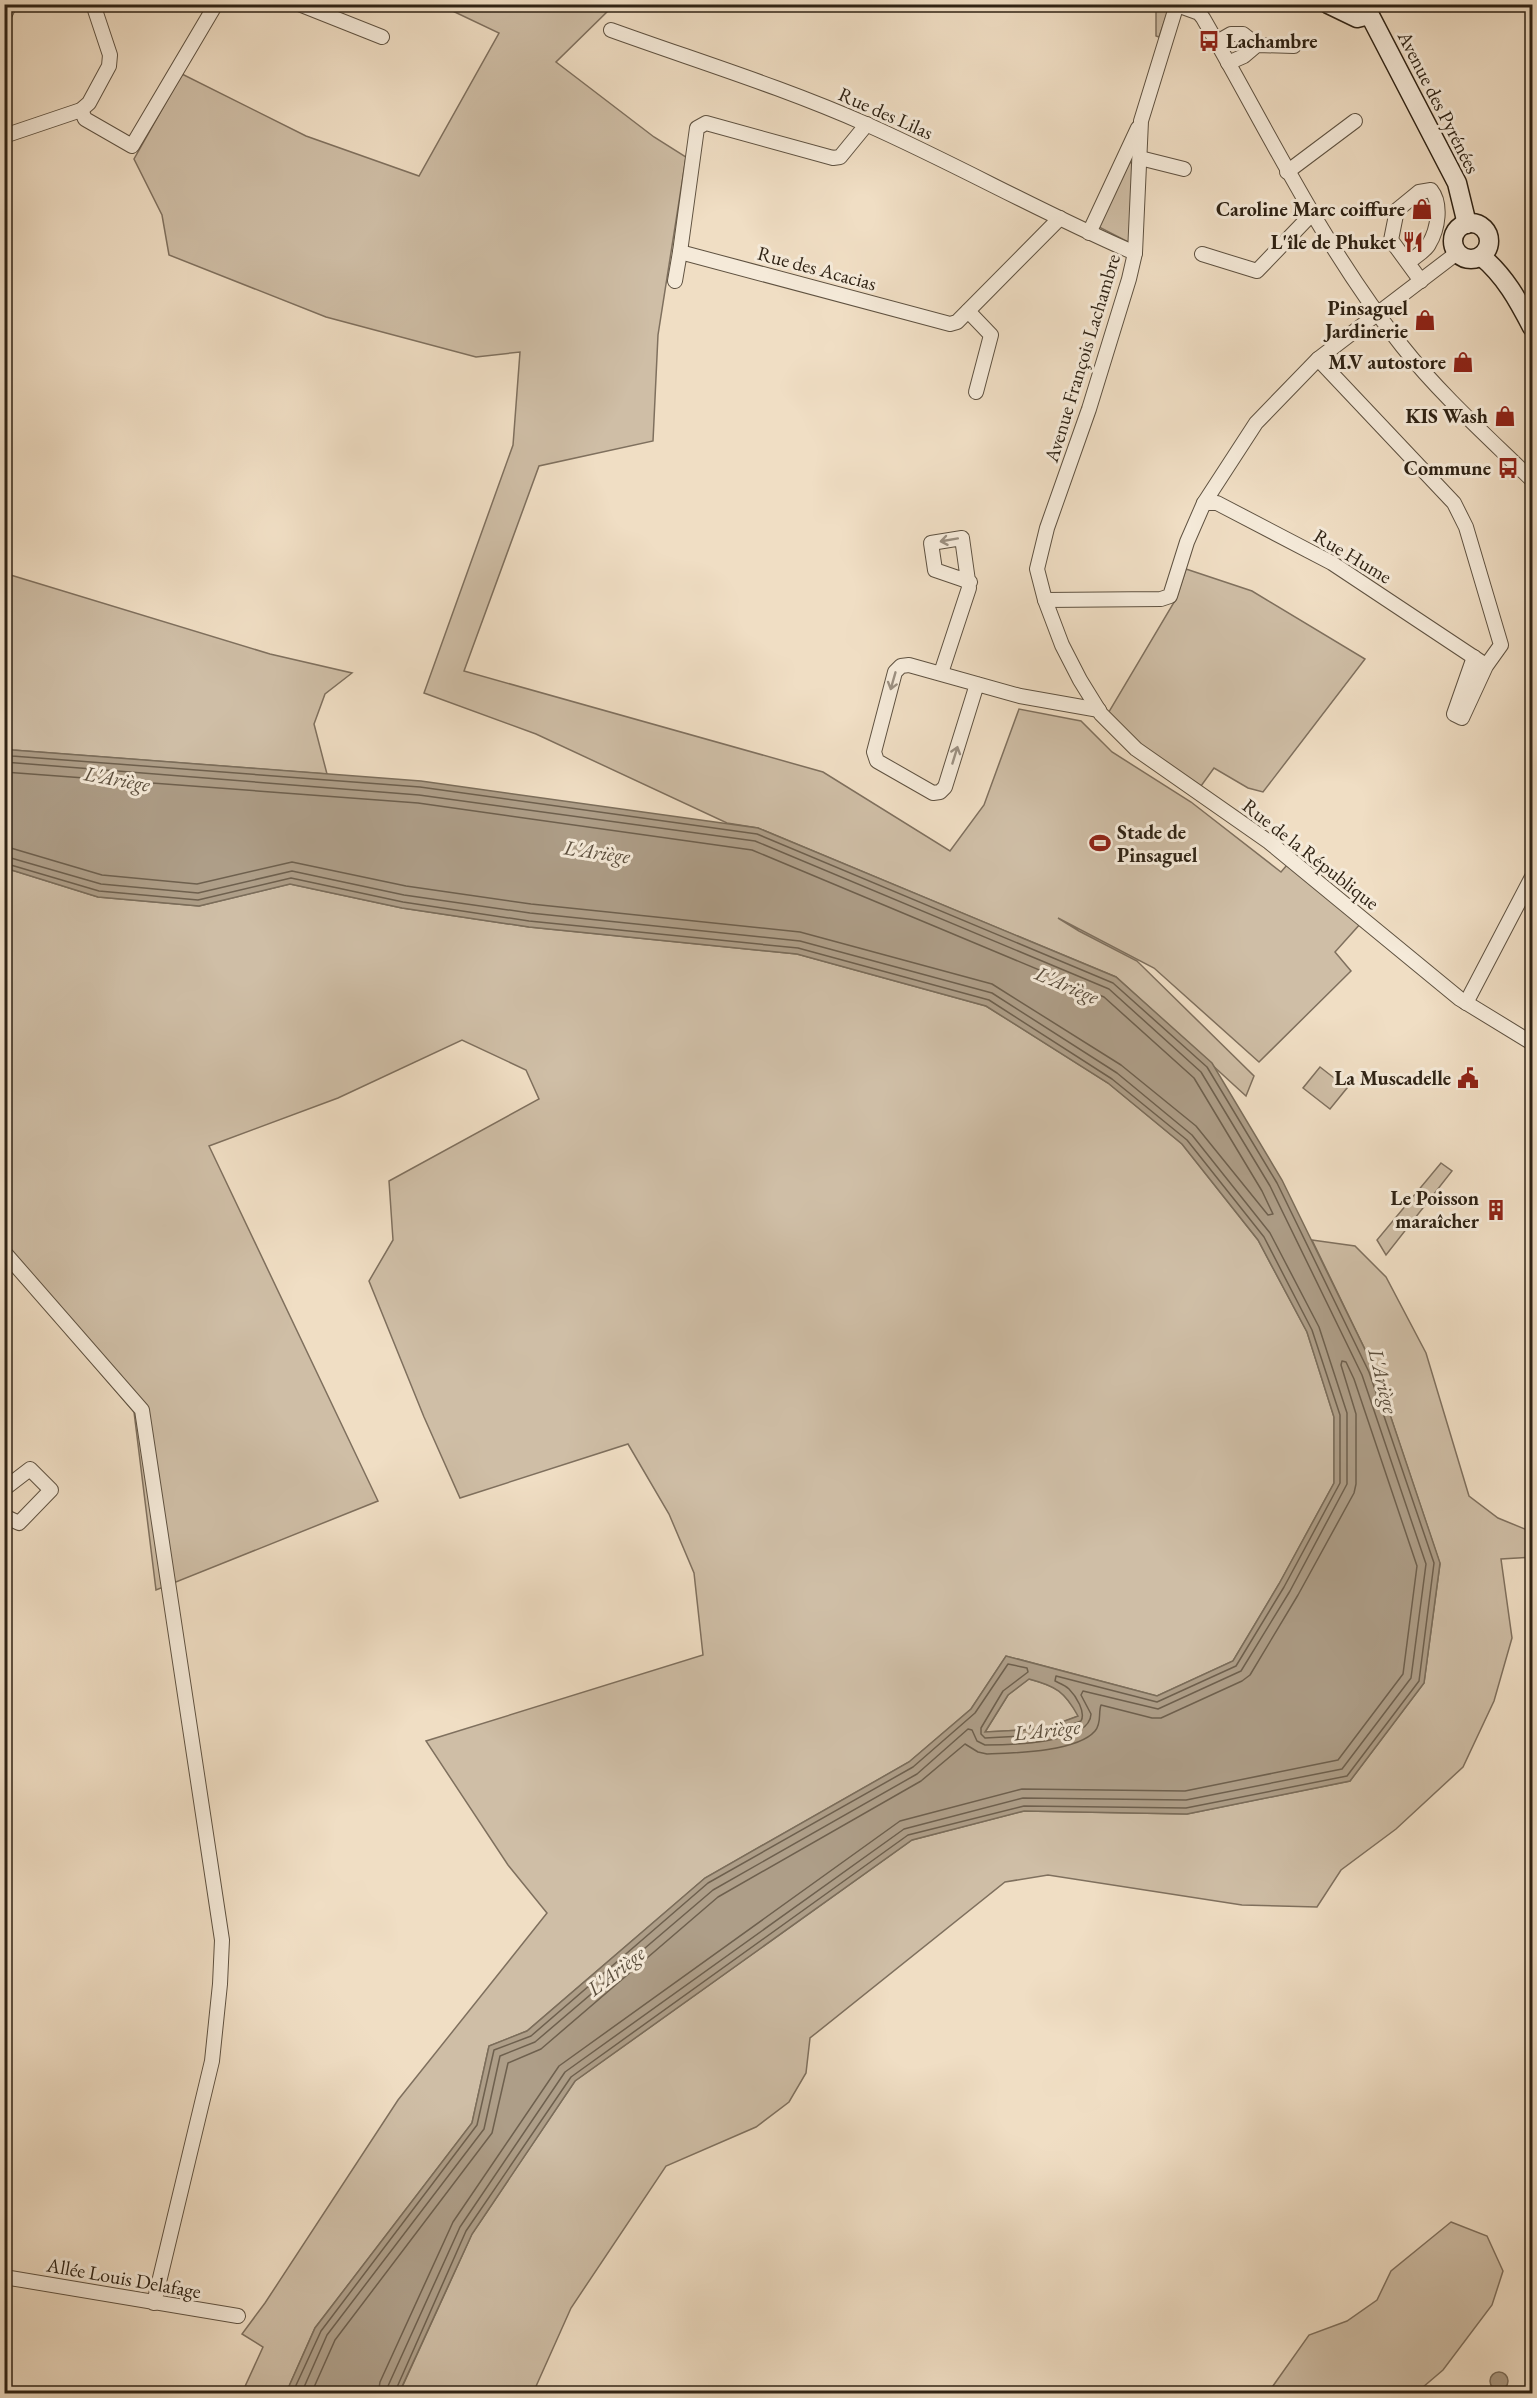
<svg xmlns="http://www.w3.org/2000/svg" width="1537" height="2398" font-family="'EB Garamond',serif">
<rect width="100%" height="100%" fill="#f0dec4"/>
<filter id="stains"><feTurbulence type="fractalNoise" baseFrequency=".00333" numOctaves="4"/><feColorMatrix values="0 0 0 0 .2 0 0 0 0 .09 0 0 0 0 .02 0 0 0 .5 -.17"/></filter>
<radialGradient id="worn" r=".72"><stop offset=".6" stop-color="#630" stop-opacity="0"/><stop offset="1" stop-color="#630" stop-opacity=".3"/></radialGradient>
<g fill="#cfbea6" stroke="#7f705e" stroke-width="1.5">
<path d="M 440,5 L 632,5 L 609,10 L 556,62 L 654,137 L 686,157 L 658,335 L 653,441 L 539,466 L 464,671 L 823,772 L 950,851 L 984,805 L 1019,709 L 1081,721 L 1112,752 L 1191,802 L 1281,872 L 1287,865 L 1361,923 L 1335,952 L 1351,971 L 1259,1062 L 1154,968 L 1058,918 L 1079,931 L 1137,961 L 1254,1076 L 1246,1096 L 1116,977 L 758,828 L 727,823 L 536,734 L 424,693 L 513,445 L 520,352 L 476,357 L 326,317 L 169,255 L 162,215 L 134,159 L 182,74 L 306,136 L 419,176 L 499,33 Z"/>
<path d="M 1156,5 L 1170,5 L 1159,37 L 1156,36 Z"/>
<path d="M 1128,162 L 1132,163 L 1132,244 L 1097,226 Z"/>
<path d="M 1186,569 L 1252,591 L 1365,659 L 1263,792 L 1248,788 L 1214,768 L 1201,786 L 1143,748 L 1107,715 L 1176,599 Z"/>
<path d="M 4,573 L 270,654 L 352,673 L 325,694 L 314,724 L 327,774 L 12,750 L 5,747 Z"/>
<path d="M 5,868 L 98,897 L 199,906 L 290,884 L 402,908 L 529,927 L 797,954 L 986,1006 L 1108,1083 L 1182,1144 L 1258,1240 L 1307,1332 L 1334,1417 L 1334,1483 L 1279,1584 L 1233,1661 L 1157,1696 L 1006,1656 L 971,1709 L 909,1762 L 705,1878 L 527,2031 L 489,2046 L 472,2123 L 315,2328 L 286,2393 L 242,2393 L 263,2347 L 242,2334 L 265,2303 L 398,2100 L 547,1913 L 508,1865 L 426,1741 L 703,1655 L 694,1573 L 669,1514 L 628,1444 L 460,1498 L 424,1417 L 369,1281 L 393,1240 L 389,1181 L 539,1099 L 526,1070 L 462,1040 L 338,1098 L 209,1146 L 378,1501 L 156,1590 L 134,1412 L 5,1262 Z"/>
<path d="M 1320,1067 L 1347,1088 L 1330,1109 L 1303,1088 Z"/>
<path d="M 1441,1163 L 1452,1171 L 1386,1255 L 1377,1240 Z"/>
<path d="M 1312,1240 L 1355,1246 L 1386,1277 L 1426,1353 L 1469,1496 L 1498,1518 L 1532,1532 L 1532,1557 L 1501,1559 L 1512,1638 L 1494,1701 L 1463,1767 L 1396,1829 L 1341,1870 L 1317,1907 L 1242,1905 L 1048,1875 L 1005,1882 L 810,2038 L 806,2073 L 789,2102 L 756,2127 L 666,2166 L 571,2308 L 533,2393 L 399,2394 L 472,2234 L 575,2081 L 912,1840 L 1024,1811 L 1187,1814 L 1350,1781 L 1424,1683 L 1440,1564 L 1375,1370 Z"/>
<path d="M 1029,1679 C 1059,1687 1063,1691 1079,1716 L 1043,1729 L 985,1732 L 1008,1695 Z"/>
<path d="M 1451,2222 L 1487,2236 L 1503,2271 L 1492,2305 L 1443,2370 L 1416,2393 L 1268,2393 L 1309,2335 L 1347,2321 L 1377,2300 L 1391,2271 Z"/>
</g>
<g fill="#ae9e88" stroke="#7b6d5a" stroke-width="1.5" fill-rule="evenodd">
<path d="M 5,747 L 13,750 L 421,781 L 758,828 L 1116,977 L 1212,1063 L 1282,1180 L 1375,1370 L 1440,1563 L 1424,1683 L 1350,1781 L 1187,1814 L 1024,1811 L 912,1840 L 575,2081 L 472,2234 L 399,2393 L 286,2393 L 315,2328 L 472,2123 L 489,2046 L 527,2031 L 705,1878 L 909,1762 L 971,1709 L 1006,1656 L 1157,1696 L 1233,1661 L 1279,1584 L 1334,1483 L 1334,1417 L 1307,1332 L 1258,1240 L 1182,1144 L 1108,1083 L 986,1006 L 797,954 L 529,927 L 402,908 L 290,884 L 199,906 L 98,897 L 5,868 ZM 1029,1679 C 1056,1686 1065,1692 1078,1716 L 1043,1729 L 985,1732 L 1008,1695 Z"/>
<circle cx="1499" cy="2381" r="9"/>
</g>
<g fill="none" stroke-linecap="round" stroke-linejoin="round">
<g stroke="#6e604e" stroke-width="1.5">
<path d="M 4,754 L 12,756 L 420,787 L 757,834 L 1113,983 L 1207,1067 L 1277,1183 L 1369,1372 L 1434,1563 L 1419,1681 L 1347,1776 L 1186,1808 L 1024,1806 L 908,1835 L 571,2077 L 466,2231 L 394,2394"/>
<path d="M 4,762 L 419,795 L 755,841 L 1109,989 L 1201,1072 L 1270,1186 L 1362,1375 L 1426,1564 L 1411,1678 L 1342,1769 L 1186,1800 L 1023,1798 L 904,1829 L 565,2072 L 460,2227 L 388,2386 L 387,2394"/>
<path d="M 4,772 L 418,803 L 752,850 L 1104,997 L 1194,1078 L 1262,1191 L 1273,1214 L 1268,1215 L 1196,1126 L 1121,1065 L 992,984 L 800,932 L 531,904 L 406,886 L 292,862 L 197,884 L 102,875 L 4,846"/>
<path d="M 4,856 L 101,884 L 198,893 L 292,871 L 404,895 L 530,913 L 800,941 L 992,993 L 1117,1073 L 1192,1135 L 1270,1233 L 1319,1327 L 1347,1413 L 1347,1484 L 1290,1591 L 1241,1671 L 1158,1709 L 1083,1691 L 1081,1695 L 1091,1714 C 1090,1744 1008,1745 985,1745 L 977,1741 L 972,1730 L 968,1729 L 917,1774 L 713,1890 L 535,2042 L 500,2056 L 484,2129 L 327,2335 L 301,2394"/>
<path d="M 4,863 L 99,891 L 198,900 L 291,878 L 403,902 L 529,921 L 798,948 L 989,1000 L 1112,1079 L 1187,1140 L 1264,1237 L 1312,1330 L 1340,1415 L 1340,1483 L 1284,1587 L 1236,1666 L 1157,1702 L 1056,1676 L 1055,1681 C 1059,1683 1065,1685 1069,1689 C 1076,1696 1086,1712 1081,1721 L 1044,1735 L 985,1738 L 981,1734 L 981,1728 L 1003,1691 L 1028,1672 L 1027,1668 L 1008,1664 L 975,1713 L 913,1767 L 708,1883 L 531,2036 L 494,2050 L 477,2125 L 321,2331 L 292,2394"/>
<path d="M 311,2394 L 335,2340 L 492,2133 L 508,2063 L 541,2049 L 718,1897 L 921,1781 L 965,1744 L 978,1752 L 987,1754 C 1013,1753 1077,1752 1095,1731 C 1102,1723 1098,1713 1101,1705 L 1152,1718 L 1161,1718 L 1242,1681 L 1250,1675 L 1298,1595 L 1354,1493 L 1356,1484 L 1356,1414 L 1341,1365 L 1342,1361 L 1346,1362 L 1354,1379 L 1417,1566 L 1403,1674 L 1338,1760 L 1185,1791 L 1022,1789 L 900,1821 L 559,2066 L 453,2222 L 380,2382 L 378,2394"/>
</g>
<defs>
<g id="street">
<path d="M 299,4 L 382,37"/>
<path d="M 1177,4 L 1141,121 L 1135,253 L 1129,279 L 1089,409 L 1047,528 L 1037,569 L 1045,600 L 1062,645 L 1080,680 L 1101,714 L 1136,749 L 1269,842 L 1460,999 L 1532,1043"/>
<path d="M 1177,5 L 1199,13 L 1203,18 C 1267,129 1322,245 1402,346 C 1440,394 1488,437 1532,480"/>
<path d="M 4,16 L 10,4"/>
<path d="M 611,30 C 697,61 785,88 868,125 C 958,165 1044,214 1135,253"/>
<path d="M 1217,42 L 1231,34 L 1243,34 L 1257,45"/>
<path d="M 1228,63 L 1244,56 L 1257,45 L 1294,46"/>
<path d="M 81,110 L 85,119 L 132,146 L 216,4"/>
<path d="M 4,136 L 81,110 L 89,103 L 109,66 L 110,55 L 93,4"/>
<path d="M 1140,158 L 1184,169"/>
<path d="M 1287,172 L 1355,121"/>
<path d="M 1089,233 L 1138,128"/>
<path d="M 680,252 L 697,128 L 706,123 L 833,158 L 840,157 L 867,124"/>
<path d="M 1202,254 L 1257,271 L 1307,219 L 1313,216"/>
<path d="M 1408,263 C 1414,257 1426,251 1429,244 C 1438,229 1442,204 1431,190 L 1419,192 L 1397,210 L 1391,240 L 1421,281"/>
<path d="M 675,281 L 680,252 L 950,324 L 957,322 L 1060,218"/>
<path d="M 968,311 L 991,335 L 976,392"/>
<path d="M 1318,359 L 1454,503 L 1466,527 L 1501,645 L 1486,666 L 1462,718 L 1454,714 L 1474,657"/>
<path d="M 1204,503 L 1217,503 L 1332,563 L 1481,662"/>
<path d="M 1045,600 L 1161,599 L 1170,596 L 1187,542 L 1204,503 L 1256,423 L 1318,359 L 1457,253"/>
<path d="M 941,673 L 969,588 L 962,538 L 931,543 L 935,570 L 970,582"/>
<path d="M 977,684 L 945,787 L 940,792 L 933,793 L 877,761 L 874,752 L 895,672 L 901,666 L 909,665 L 1020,696 L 1099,710"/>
<path d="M 1466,1003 L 1532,877"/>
<path d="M 4,1252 L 142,1410 L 222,1940 L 220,1984 L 212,2061 L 154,2303"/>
<path d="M 4,1489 L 30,1469 L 51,1490 L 19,1523 L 4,1516"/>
<path d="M 4,2277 L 238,2316"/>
</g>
<g id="secondary">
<path d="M 1328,4 L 1357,18 L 1369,15"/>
<path d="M 1364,4 L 1457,183 L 1467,224"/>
<circle cx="1471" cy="241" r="18"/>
<path d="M 1481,256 C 1505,276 1518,300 1532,327"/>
</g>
</defs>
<use href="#street" stroke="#5f5241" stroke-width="16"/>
<use href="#secondary" stroke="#2f2315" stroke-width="21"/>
<use href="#street" stroke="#f5ead9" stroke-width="14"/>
<use href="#secondary" stroke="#f5ead9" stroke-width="18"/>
</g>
<defs><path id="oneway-shaft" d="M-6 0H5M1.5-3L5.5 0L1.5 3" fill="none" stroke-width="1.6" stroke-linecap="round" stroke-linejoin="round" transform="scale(1.5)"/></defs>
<g stroke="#9c9081">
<use href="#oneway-shaft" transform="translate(949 540) rotate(170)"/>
<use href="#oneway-shaft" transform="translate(893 681) rotate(106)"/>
<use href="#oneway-shaft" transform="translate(955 755) rotate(-73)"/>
</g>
<defs>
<symbol id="bus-bare" viewBox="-9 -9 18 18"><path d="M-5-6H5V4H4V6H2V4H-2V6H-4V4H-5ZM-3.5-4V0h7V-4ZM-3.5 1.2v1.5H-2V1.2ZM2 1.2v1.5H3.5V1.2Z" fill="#8f2418" stroke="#f5ead9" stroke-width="2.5" paint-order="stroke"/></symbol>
<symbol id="shop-bare" viewBox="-9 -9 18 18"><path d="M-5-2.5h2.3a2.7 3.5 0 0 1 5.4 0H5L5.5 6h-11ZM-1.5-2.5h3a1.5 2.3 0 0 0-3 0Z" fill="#8f2418" stroke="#f5ead9" stroke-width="2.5" paint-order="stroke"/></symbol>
<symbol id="restaurant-bare" viewBox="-9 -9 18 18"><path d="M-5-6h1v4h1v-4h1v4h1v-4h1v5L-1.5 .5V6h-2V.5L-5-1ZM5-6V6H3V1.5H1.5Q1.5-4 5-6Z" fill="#8f2418" stroke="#f5ead9" stroke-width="2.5" paint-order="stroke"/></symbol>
<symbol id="stadium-bare" viewBox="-9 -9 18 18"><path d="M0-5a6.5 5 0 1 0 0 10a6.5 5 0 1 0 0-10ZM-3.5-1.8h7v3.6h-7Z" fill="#8f2418" stroke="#f5ead9" stroke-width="2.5" paint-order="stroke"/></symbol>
<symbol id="civic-bare" viewBox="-9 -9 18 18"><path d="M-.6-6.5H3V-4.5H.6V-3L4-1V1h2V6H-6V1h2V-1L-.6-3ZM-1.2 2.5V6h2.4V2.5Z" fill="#8f2418" stroke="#f5ead9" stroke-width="2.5" paint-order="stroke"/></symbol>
<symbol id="building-bare" viewBox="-9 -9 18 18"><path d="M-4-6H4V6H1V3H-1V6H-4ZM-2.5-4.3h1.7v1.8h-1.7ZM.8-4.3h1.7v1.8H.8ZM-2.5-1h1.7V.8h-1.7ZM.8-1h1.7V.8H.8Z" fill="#8f2418" stroke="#f5ead9" stroke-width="2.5" paint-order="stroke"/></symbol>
</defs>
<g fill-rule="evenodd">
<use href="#bus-bare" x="1194" y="26" width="30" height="30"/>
<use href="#shop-bare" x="1407" y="194" width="30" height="30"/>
<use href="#restaurant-bare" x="1398" y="227" width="30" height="30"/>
<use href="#shop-bare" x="1410" y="305" width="30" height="30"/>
<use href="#shop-bare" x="1448" y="347" width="30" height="30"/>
<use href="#shop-bare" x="1490" y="401" width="30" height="30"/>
<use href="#bus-bare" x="1493" y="453" width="30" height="30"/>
<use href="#stadium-bare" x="1085" y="828" width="30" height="30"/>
<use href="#civic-bare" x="1453" y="1063" width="30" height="30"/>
<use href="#building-bare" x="1481" y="1195" width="30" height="30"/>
</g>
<g text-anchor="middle" stroke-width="6" stroke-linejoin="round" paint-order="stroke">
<g font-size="20" font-weight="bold" fill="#2f2315" stroke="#f5ead9" text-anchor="end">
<text x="1226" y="48" text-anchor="start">Lachambre</text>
<text x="1405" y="216">Caroline Marc coiffure</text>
<text x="1396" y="249">L'île de Phuket</text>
<text x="1408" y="315">Pinsaguel<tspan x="1408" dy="23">Jardinerie</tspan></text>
<text x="1446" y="369">M.V autostore</text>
<text x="1488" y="423">KIS Wash</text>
<text x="1491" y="475">Commune</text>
<text x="1117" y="839" text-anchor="start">Stade de<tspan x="1117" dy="23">Pinsaguel</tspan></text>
<text x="1451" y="1085">La Muscadelle</text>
<text x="1479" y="1205">Le Poisson<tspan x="1479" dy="23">maraîcher</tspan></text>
</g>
<g font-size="20" fill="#2f2315" stroke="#f5ead9">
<text transform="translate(1439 102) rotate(63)" y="7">Avenue des Pyrénées</text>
<text transform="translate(886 113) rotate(24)" y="7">Rue des Lilas</text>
<text transform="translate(817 268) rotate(15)" y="7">Rue des Acacias</text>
<text transform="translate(1082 358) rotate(-73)" y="7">Avenue François Lachambre</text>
<text transform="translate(1353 556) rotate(31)" y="7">Rue Hume</text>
<text transform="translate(1311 854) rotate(38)" y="7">Rue de la République</text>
<text transform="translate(124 2278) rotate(10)" y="7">Allée Louis Delafage</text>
</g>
<g font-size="21" font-style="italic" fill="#5b4e3d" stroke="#f5ead9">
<text transform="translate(117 779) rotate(10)" y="7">L'Ariège</text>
<text transform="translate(597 852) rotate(8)" y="7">L'Ariège</text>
<text transform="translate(1067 985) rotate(23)" y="7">L'Ariège</text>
<text transform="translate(1383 1381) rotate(76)" y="7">L'Ariège</text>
<text transform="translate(1047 1730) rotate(-6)" y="7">L'Ariège</text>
<text transform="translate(616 1971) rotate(-38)" y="7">L'Ariège</text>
</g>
</g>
<rect width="1537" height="2398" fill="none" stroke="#f0dec4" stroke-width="24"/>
<rect x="6" y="6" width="1525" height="2386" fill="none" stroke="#2f2315" stroke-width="3"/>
<rect x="12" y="12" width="1513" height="2374" fill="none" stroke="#2f2315" stroke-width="1.5"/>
<rect width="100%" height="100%" filter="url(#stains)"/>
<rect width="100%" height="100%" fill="url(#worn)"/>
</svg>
